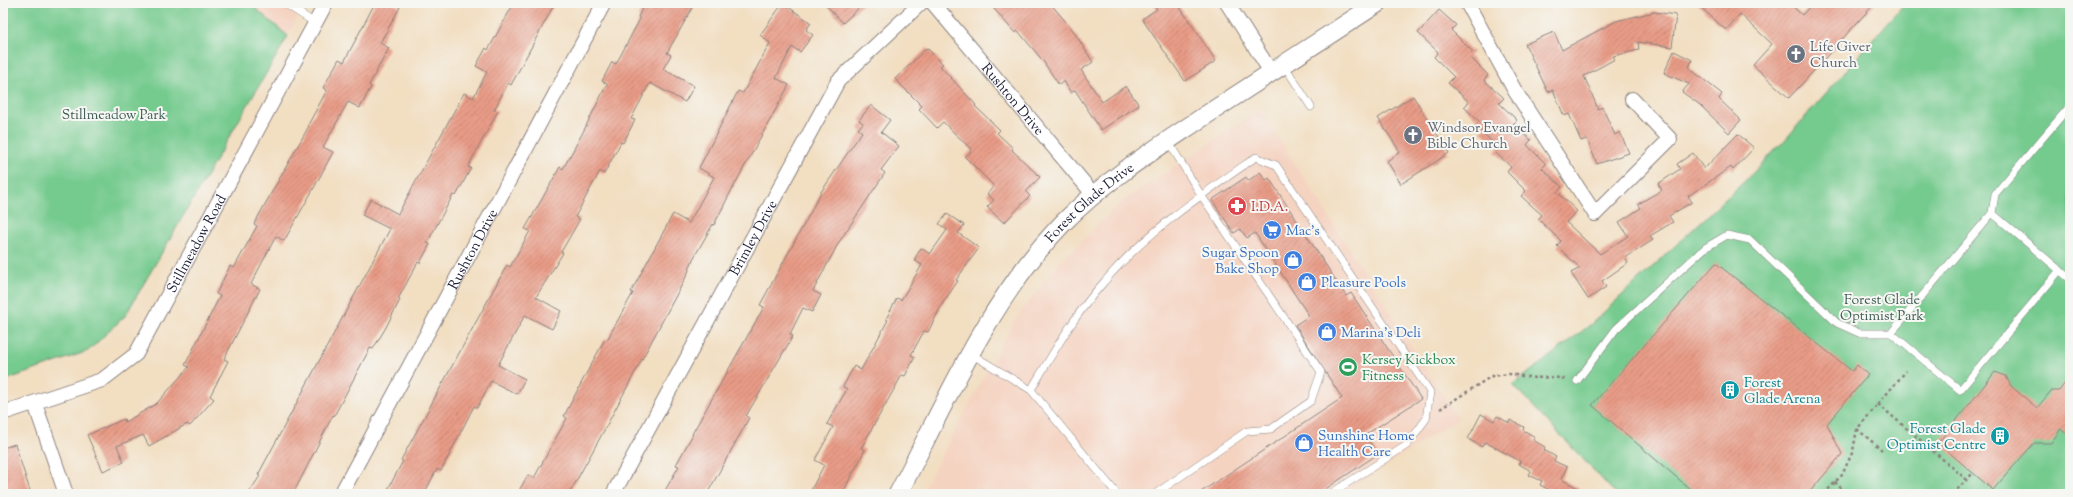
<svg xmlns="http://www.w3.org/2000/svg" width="2073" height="497" font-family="'Sorts Mill Goudy',serif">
<defs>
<pattern id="building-hatch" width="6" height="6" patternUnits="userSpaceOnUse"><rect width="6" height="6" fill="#e99c87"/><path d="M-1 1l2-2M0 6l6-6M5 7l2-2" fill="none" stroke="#bc7f70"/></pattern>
</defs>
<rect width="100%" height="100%" fill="#f6f6f2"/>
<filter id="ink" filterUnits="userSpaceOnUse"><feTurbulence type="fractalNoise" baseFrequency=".025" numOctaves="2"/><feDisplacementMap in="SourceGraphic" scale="8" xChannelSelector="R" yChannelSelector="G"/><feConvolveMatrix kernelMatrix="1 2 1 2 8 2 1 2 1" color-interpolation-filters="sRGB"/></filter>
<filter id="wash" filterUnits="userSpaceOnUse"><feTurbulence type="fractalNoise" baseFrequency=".012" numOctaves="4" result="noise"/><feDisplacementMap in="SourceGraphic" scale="16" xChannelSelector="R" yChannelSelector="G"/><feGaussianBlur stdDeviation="0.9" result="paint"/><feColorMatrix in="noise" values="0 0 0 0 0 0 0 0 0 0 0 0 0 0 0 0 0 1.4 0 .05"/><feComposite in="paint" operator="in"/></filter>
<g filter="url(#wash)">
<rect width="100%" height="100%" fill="#f2dec1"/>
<g fill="#f5d3c1">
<path d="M 249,3 L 304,3 L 288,36 Z"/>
<path d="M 1260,109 L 1458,419 L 1342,494 L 921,494 L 1014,321 L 1060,262 L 1119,204 Z"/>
</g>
<g fill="#74ca8e" stroke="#4b7664">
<path d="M 3,3 L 249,3 L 288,36 L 125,316 L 88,351 L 3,381 Z"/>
<path d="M 1905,3 L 2070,3 L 2070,494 L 1616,494 L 1513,385 L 1590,325 L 1746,180 L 1784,141 Z"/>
</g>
<g id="blocks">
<g fill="url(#building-hatch)">
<path d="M 375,3 L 392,3 L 400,7 L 380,43 L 389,48 L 369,85 L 371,87 L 360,108 L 348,102 L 323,147 L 333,152 L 315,186 L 284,241 L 276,236 L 251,284 L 260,289 L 224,359 L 228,361 L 210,396 L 214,399 L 190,426 L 187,424 L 149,446 L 143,435 L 117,446 L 124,462 L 103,471 L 87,435 L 124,419 L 125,422 L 156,404 L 189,367 L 185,365 L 220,296 L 216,294 L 230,266 L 234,268 L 257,226 L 254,224 L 309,126 L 308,125 L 327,90 L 323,88 L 339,59 L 344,62 Z"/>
<path d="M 514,3 L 555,3 L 511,85 L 508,83 L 494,110 L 498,111 L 468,167 L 471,168 L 456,196 L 453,195 L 427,243 L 430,244 L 420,263 L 418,262 L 398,299 L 400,300 L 385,329 L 373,349 L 370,348 L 334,416 L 333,415 L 293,494 L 248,494 L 260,476 L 258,475 L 390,229 L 362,215 L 371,199 L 398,214 L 464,93 L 473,98 L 487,72 L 476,66 L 486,48 L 488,50 Z"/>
<path d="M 645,3 L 695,3 L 667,53 L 671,55 L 663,69 L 694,86 L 685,102 L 650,83 L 631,119 L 635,120 L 623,143 L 621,142 L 604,174 L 600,171 L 575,217 L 580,219 L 561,252 L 563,253 L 536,297 L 561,311 L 552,329 L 525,315 L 498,365 L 525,379 L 517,394 L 491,381 L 477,408 L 474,406 L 441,471 L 437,469 L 424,494 L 398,494 L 388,489 L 403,461 L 401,460 L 507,265 L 510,267 L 530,231 L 525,229 L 542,199 L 560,167 L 563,169 L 582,134 L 607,84 L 602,81 L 612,62 L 616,64 L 640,19 L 638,17 Z"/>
<path d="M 783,3 L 811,23 L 806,30 L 813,35 L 800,52 L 792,47 L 776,78 L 789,85 L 728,197 L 714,225 L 713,224 L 693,259 L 687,275 L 601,436 L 569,494 L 517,494 L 528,475 L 534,478 L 567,418 L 564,416 L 586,374 L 605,339 L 607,340 L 624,309 L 633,293 L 631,292 L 673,214 L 689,223 L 714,177 L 699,168 L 738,91 L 743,93 L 770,43 L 760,35 Z"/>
<path d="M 824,3 L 864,3 L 843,23 Z"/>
<path d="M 989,3 L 1050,3 L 1072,29 L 1093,62 L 1081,70 L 1102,102 L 1126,86 L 1139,105 L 1101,130 L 1075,90 L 1071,93 L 1064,81 L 1059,85 L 1043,61 L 1018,31 L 1015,33 Z"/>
<path d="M 1153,3 L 1177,3 L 1216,61 L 1185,81 L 1142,19 L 1157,9 Z"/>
<path d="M 1696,3 L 1789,3 L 1802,15 L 1813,3 L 1875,3 L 1789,98 L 1753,65 L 1772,44 L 1740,14 L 1726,30 Z"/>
<path d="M 1439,10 L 1456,25 L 1451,30 L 1473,52 L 1469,56 L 1488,75 L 1484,80 L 1504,98 L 1499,103 L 1517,120 L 1513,124 L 1531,140 L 1527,145 L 1546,164 L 1542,168 L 1562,187 L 1557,192 L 1577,211 L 1566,222 L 1600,254 L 1628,236 L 1619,222 L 1641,208 L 1638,204 L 1662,190 L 1658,184 L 1680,169 L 1677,164 L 1693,153 L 1704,169 L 1738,134 L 1754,148 L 1733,170 L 1731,167 L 1688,196 L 1692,202 L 1669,216 L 1673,222 L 1650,236 L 1653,240 L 1625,258 L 1628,263 L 1602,281 L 1606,287 L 1588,299 L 1571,273 L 1580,268 L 1557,246 L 1561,241 L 1538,219 L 1542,215 L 1521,196 L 1526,191 L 1507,172 L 1511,167 L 1495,152 L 1498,148 L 1481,131 L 1485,127 L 1464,107 L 1469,102 L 1448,83 L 1454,77 L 1434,57 L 1438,52 L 1418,33 Z"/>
<path d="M 1654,12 L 1676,15 L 1672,47 L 1638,42 L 1639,50 L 1613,56 L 1615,59 L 1584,76 L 1598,109 L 1602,107 L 1615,135 L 1620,132 L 1629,153 L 1597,164 L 1587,139 L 1581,141 L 1569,114 L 1564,116 L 1553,90 L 1548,92 L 1525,44 L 1554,32 L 1562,50 L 1616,21 Z"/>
<path d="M 927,48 L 943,64 L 940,66 L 976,105 L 975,106 L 1000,130 L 997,133 L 1013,148 L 1012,150 L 1040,177 L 1026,192 L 1030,196 L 1004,223 L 987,207 L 994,200 L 987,194 L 994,186 L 965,157 L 972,150 L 943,122 L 937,128 L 919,109 L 922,106 L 895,79 Z"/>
<path d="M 1674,51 L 1692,60 L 1689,68 L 1722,94 L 1719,99 L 1741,120 L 1729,133 L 1699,104 L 1682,92 L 1689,84 L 1664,73 Z"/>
<path d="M 1413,96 L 1449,153 L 1401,184 L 1387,161 L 1400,152 L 1378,118 Z"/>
<path d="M 871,105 L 890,120 L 881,132 L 899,146 L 881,170 L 885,173 L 839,242 L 813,291 L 821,295 L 812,312 L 803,308 L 790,334 L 793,336 L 746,416 L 749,418 L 707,494 L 663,494 L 679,466 L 676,465 L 693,434 L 692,434 L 764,307 L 760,305 L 808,217 L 821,192 L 862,132 L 858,129 L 863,123 L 859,120 Z"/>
<path d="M 1260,172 L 1266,180 L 1269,178 L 1346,296 L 1351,293 L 1421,399 L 1365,435 L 1378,454 L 1318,494 L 1198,494 L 1342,398 L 1295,325 L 1309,316 L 1255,233 L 1247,238 L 1240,229 L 1234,233 L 1212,200 L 1246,177 L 1248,181 Z"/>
<path d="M 947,214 L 964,225 L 958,233 L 979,248 L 956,280 L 958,281 L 944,301 L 928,332 L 924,331 L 911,355 L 915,357 L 905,376 L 902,375 L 861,448 L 865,450 L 842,494 L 809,494 L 824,465 L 815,460 L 833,427 L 827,424 L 847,389 L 843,387 L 854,366 L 861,370 L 888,320 L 886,319 L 897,298 L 901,300 L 922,265 L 914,260 L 921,248 L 930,254 L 947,230 L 939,224 Z"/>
<path d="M 1716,263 L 1852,371 L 1857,365 L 1868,375 L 1827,424 L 1842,454 L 1808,494 L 1696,494 L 1592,405 Z"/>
<path d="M 1995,372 L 2006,376 L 2011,386 L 2037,408 L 2051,391 L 2059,391 L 2070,376 L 2070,437 L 2061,429 L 2051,443 L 2034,443 L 1993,490 L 1938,443 Z"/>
<path d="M 1481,414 L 1494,421 L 1497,416 L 1509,423 L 1510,420 L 1524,427 L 1523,430 L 1535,437 L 1533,440 L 1545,447 L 1544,450 L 1556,457 L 1554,461 L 1567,467 L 1561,479 L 1589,494 L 1557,494 L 1540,485 L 1542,481 L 1529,475 L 1531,471 L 1519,464 L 1520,461 L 1485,442 L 1482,447 L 1468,439 Z"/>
<path d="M 15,444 L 31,494 L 3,494 L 3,448 Z"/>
</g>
</g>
</g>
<g filter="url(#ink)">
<use href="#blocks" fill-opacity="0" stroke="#8a807e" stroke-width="1"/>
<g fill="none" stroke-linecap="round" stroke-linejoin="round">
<defs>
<g id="service">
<path d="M 284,3 L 315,23"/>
<path d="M 1284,65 L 1311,107"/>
<path d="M 2070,106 L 1995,194 L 1992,213 L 2070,279"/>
<path d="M 1992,213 L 1891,333 L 1960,390 L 2060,270"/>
<path d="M 971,354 L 1031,390 L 1117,494"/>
<path d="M 1577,381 L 1616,329 L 1705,248 L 1727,235 L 1750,240 L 1837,323 L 1859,333 L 1891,333"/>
<path d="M 1031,390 C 1053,353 1075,314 1104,282 C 1146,232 1203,194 1256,157 L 1276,165 L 1430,392 L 1426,419 L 1407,445 L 1330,494"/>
<path d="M 1155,494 L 1247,431 L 1271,429 L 1311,401 L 1321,372 L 1201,195 L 1168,141"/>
</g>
<g id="minor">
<path id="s1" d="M 933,3 L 1094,195"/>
<path d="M 1227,3 L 1271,72"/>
<path d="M 1467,3 L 1515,91 L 1595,214 L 1670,139 L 1632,99"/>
<path d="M 35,404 L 66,494"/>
<path id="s2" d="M 3,413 L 102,380 L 136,354 L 326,3"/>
<path id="s3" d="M 341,494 L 604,3"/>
<path id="s4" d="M 613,494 L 838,81 L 921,3"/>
</g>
<g id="tertiary">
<path id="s5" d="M 898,494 C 946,402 989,299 1063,223 C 1104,181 1154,150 1203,117 C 1261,79 1319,41 1378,3"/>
</g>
</defs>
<use href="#service" stroke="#8a807e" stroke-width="8"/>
<use href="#minor" stroke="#8a807e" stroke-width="16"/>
<use href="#tertiary" stroke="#8a807e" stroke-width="20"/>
<g stroke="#8a807e" stroke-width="2.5" stroke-dasharray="3 3" stroke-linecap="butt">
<path d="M 1878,404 L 1967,480"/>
<path d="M 1440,409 L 1492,376 L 1509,374 L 1535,378 L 1553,377 L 1566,379"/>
<path d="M 1857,429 L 1882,450"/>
<path d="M 1835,482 L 1846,493"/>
<path d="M 1824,494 L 1842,475 L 1853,451 L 1857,429 L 1906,371"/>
<path d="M 1953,494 L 1973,473"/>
</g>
<use href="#service" stroke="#fff" stroke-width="7"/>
<use href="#minor" stroke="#fff" stroke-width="14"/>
<use href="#tertiary" stroke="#fff" stroke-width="18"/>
</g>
</g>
<defs>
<symbol id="church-disc" viewBox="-11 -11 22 22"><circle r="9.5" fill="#6b7280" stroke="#f6f6f2"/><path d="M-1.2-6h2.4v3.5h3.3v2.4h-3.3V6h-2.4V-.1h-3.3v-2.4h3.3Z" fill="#fff"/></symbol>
<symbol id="pharmacy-disc" viewBox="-11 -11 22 22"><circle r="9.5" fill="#e0444e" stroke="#f6f6f2"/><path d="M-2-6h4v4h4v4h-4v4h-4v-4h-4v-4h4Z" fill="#fff"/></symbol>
<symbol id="supermarket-disc" viewBox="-11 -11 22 22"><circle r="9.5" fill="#3f7fe0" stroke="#f6f6f2"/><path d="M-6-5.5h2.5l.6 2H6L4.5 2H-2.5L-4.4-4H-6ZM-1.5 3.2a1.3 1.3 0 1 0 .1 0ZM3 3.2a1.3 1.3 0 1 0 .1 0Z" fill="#fff"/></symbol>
<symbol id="shop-disc" viewBox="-11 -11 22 22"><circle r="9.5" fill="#3f7fe0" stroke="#f6f6f2"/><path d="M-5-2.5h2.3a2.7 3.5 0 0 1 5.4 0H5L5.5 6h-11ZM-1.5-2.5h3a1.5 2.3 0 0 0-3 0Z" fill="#fff"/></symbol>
<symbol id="stadium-disc" viewBox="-11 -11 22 22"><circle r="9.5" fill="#2e9e5b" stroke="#f6f6f2"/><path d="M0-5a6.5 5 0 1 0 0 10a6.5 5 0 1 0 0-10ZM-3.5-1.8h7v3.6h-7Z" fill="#fff"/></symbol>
<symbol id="building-disc" viewBox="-11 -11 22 22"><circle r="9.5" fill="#0f9aa8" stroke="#f6f6f2"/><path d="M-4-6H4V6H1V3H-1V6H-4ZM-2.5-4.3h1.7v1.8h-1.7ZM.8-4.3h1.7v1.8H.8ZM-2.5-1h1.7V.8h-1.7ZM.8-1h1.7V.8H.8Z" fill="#fff"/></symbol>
</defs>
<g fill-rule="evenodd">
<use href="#church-disc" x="1785" y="43" width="22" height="22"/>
<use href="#church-disc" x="1402" y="124" width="22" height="22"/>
<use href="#pharmacy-disc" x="1226" y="195" width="22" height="22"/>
<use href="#supermarket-disc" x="1261" y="219" width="22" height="22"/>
<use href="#shop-disc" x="1282" y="249" width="22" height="22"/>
<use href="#shop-disc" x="1296" y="271" width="22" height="22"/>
<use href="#shop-disc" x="1316" y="321" width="22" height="22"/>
<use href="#stadium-disc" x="1337" y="356" width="22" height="22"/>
<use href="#building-disc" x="1719" y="379" width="22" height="22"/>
<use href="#building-disc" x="1989" y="425" width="22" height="22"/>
<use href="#shop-disc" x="1293" y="432" width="22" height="22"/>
</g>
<g text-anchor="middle" stroke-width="4" stroke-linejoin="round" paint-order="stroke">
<g font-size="14" fill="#5b616d" stroke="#f6f6f2" text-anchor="start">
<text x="1810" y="51">Life Giver<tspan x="1810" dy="16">Church</tspan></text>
<text x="1427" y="132">Windsor Evangel<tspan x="1427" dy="16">Bible Church</tspan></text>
</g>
<g font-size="14" fill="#22223b" stroke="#f6f6f2">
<text dy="5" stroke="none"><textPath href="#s1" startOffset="125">Rushton Drive</textPath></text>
<text dy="5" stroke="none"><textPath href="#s5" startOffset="352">Forest Glade Drive</textPath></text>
<text dy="5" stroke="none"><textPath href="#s4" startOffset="292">Brimley Drive</textPath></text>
<text dy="5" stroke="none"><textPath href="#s2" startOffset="273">Stillmeadow Road</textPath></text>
<text dy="5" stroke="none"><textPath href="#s3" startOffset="278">Rushton Drive</textPath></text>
</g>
<g font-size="14" fill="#3f5d58" stroke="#f6f6f2">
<text x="114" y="119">Stillmeadow Park</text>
<text x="1882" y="304">Forest Glade<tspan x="1882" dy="16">Optimist Park</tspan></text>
</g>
<g font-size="14" fill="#be3a42" stroke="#f6f6f2" text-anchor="start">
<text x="1251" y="211">I.D.A.</text>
</g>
<g font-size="14" fill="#366cbe" stroke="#f6f6f2" text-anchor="start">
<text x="1286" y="235">Mac's</text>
<text x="1279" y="257" text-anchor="end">Sugar Spoon<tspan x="1279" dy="16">Bake Shop</tspan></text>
<text x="1321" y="287">Pleasure Pools</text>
<text x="1341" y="337">Marina's Deli</text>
<text x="1318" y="440">Sunshine Home<tspan x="1318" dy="16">Health Care</tspan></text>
</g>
<g font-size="14" fill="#27864d" stroke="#f6f6f2" text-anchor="start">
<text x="1362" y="364">Kersey Kickbox<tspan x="1362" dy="16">Fitness</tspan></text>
</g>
<g font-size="14" fill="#0d838f" stroke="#f6f6f2" text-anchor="start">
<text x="1744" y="387">Forest<tspan x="1744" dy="16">Glade Arena</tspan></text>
<text x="1986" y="433" text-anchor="end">Forest Glade<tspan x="1986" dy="16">Optimist Centre</tspan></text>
</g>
</g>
<rect width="2073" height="497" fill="none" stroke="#f6f6f2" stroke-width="16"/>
</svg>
